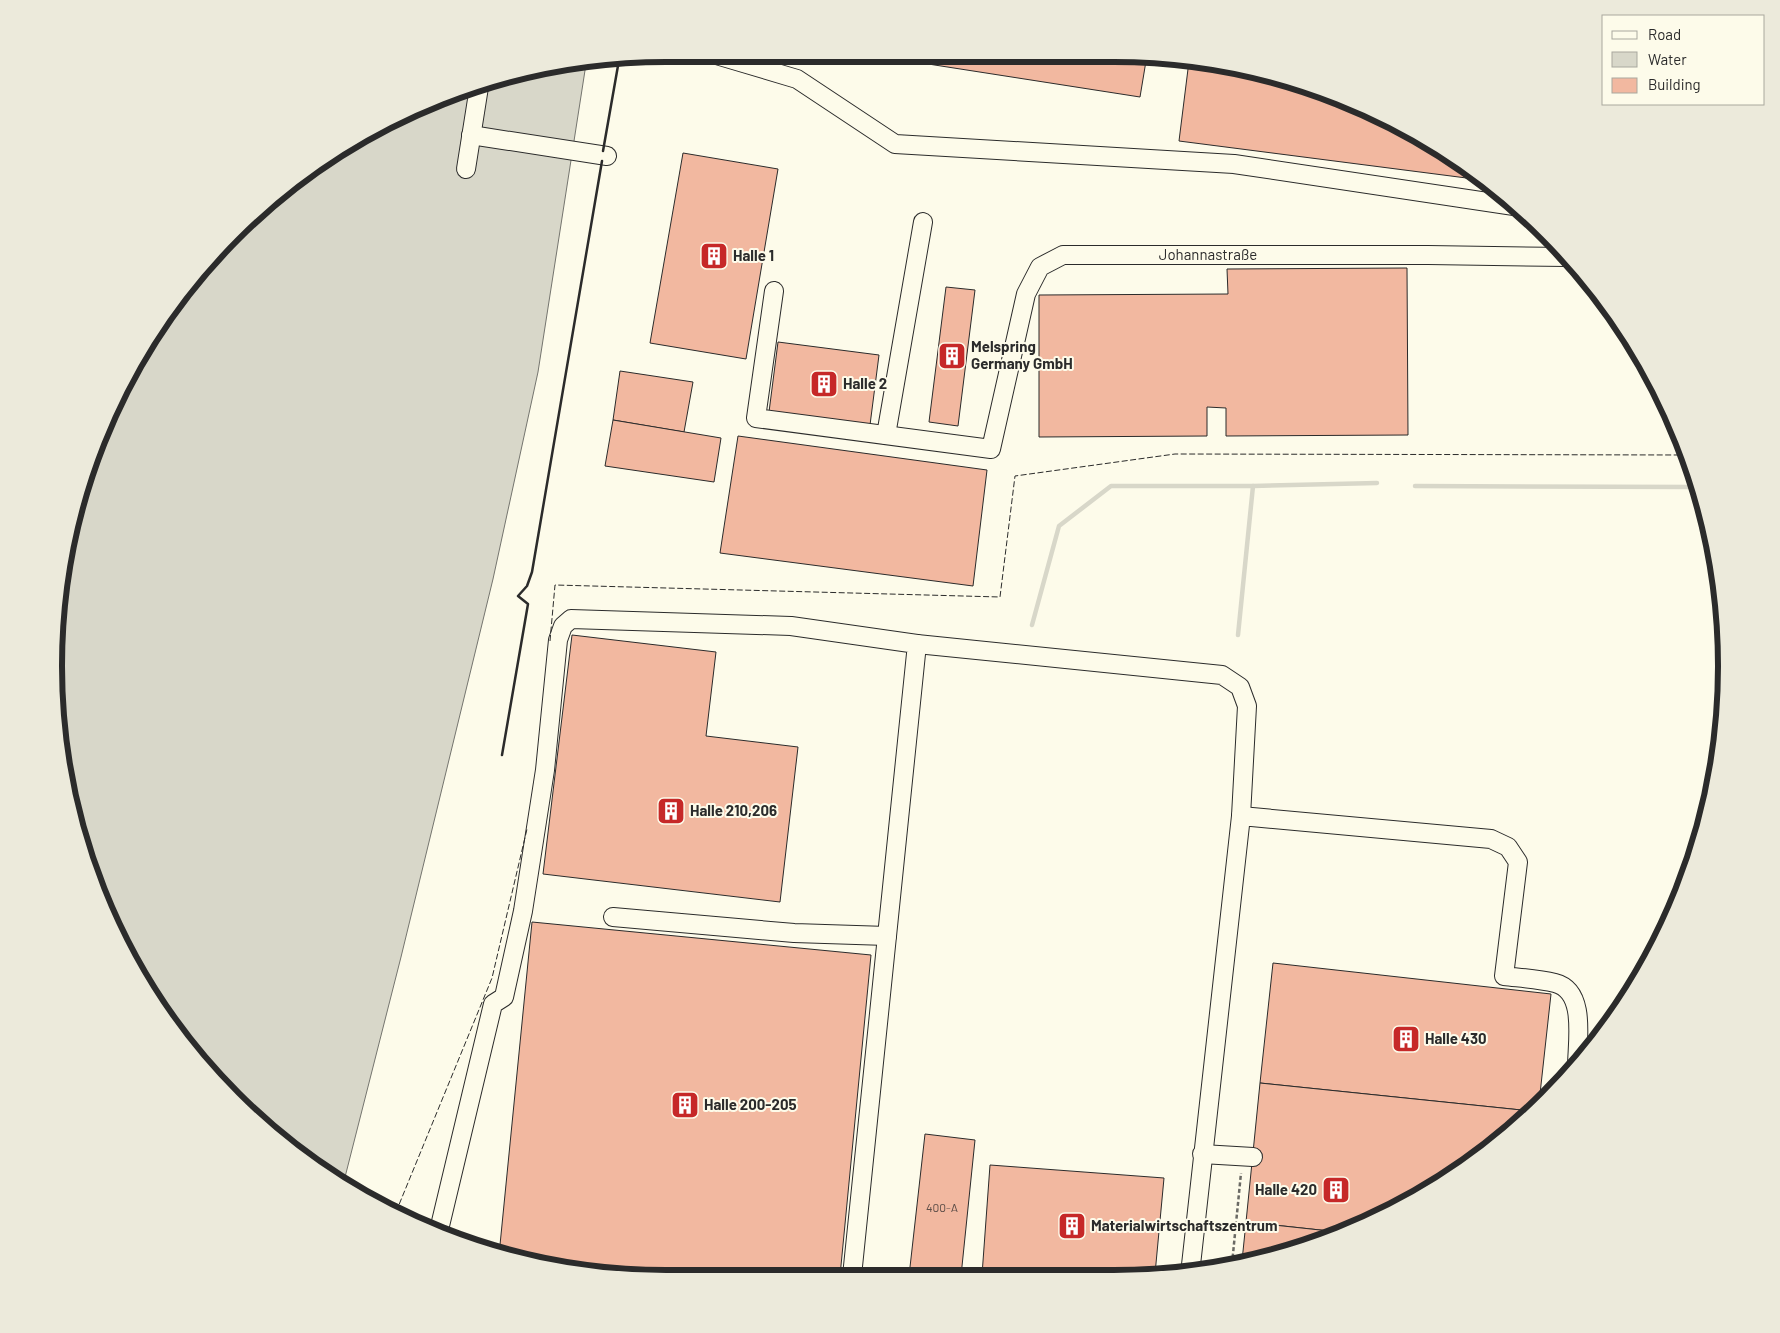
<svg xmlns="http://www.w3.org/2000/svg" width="1780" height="1333" font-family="Barlow,sans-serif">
<rect width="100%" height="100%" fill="#fdfbea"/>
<path fill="#d8d7c9" stroke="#74746e" d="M 586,64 L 538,372 L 493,579 L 401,957 L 343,1185 L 263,1127 L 180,1039 L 100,901 L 75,825 L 55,707 L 66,547 L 117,395 L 180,294 L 233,233 L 360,136 L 508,75 Z"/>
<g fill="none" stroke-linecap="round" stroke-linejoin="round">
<g stroke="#d8d7c9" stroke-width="4.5">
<path d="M 1415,486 L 1697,487"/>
<path d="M 1032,625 L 1059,526 L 1111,486 L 1253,486 L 1377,483"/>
<path d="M 1238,635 L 1253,486"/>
</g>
</g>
<g fill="#f2b8a0" stroke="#2b2b2b">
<path d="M 864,54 L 1147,55 L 1140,97 Z"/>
<path d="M 1189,61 L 1272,75 L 1348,101 L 1454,157 L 1482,180 L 1179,141 Z"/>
<path d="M 683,153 L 778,169 L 746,359 L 650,343 Z"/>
<path d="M 1407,268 L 1408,435 L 1226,436 L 1226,408 L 1207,407 L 1207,436 L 1039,437 L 1039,295 L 1228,294 L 1227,269 Z"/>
<path d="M 946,287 L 975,290 L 958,426 L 929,422 Z"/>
<path d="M 778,342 L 879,355 L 870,425 L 769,412 Z"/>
<path d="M 620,371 L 693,382 L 684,432 L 613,420 Z"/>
<path d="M 613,420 L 721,438 L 714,482 L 605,466 Z"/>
<path d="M 738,436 L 987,470 L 973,586 L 720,553 Z"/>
<path d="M 572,635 L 716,652 L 706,736 L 798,747 L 780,902 L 543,874 Z"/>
<path d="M 532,922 L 871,955 L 840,1276 L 626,1278 L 508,1258 L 499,1255 Z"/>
<path d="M 1273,963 L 1551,994 L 1539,1103 L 1531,1111 L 1260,1083 Z"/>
<path d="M 1260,1083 L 1531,1111 L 1486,1153 L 1348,1233 L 1246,1222 Z"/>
<path d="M 925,1134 L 975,1140 L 961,1276 L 909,1276 Z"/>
<path d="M 990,1165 L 1164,1178 L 1155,1274 L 982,1275 Z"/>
<path d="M 1246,1222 L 1348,1233 L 1242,1261 Z"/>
</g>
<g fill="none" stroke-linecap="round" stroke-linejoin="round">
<defs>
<g id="minor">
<path d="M 713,54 L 797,79 L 895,144 L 1234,164 L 1514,206"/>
<path d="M 471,135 L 607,156"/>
<path d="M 466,169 L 479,87"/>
<path d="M 774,291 L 756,418 L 991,449 L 1026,294 L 1040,267 L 1063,255 L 1428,255 L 1567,257"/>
<path d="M 886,435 L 923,222"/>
<path d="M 917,644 L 1222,675 L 1240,687 L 1247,706 L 1241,816"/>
<path d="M 1202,1154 L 1253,1157"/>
<path d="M 439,1230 L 493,1004 L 504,997 L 523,911 L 545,770 L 558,640 L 563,626 L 571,619 L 791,626 L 917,644 L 887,936 L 794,933 L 613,917"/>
<path d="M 1190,1274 L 1241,816 L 1491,839 L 1508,847 L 1518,862 L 1504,976 C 1521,978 1538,979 1555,983 C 1587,991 1577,1042 1577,1067"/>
<path d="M 852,1276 L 887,936"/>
</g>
</defs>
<use href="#minor" stroke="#2b2b2b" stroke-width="20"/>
<path stroke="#6a6964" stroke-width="2.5" stroke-dasharray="4 2.5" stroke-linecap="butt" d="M 1232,1264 L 1241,1173"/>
<use href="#minor" stroke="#fdfbea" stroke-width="18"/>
<g stroke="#2b2b2b" stroke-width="1" stroke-dasharray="6 2.5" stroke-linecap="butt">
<path d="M 550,641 L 555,585 L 1000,597 L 1015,476 L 1175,454 L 1685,455"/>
<path d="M 396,1212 L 492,978 L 527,829"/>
</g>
<g stroke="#2b2b2b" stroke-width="2.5">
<path d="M 603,151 L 619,60"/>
<path d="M 502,755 L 528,604 L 518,596 L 527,586 L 532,572 L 602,161"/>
</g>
</g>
<defs>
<symbol id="building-square" viewBox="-11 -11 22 22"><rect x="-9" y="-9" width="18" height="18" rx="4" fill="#c62828" stroke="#fdfbea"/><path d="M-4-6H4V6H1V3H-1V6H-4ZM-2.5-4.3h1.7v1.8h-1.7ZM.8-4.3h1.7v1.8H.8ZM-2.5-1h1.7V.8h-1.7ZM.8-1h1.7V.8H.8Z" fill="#fff"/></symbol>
</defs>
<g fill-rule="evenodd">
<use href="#building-square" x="698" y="240" width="32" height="32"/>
<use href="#building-square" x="936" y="340" width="32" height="32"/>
<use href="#building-square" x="808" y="368" width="32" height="32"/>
<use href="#building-square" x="655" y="795" width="32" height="32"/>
<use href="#building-square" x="1390" y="1023" width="32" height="32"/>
<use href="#building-square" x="669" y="1089" width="32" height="32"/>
<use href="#building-square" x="1320" y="1174" width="32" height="32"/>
<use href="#building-square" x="1056" y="1210" width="32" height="32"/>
</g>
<g text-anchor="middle" stroke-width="4" stroke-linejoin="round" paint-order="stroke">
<g font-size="12" fill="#5d4e48">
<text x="942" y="1212">400-A</text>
</g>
<g font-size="15" fill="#2b2b2b" stroke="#fdfbea">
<text x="1208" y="260">Johannastraße</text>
</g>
<g font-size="15" font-weight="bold" fill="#2b2b2b" stroke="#fdfbea" text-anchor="start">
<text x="733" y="261">Halle 1</text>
<text x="971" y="352">Melspring<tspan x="971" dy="17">Germany GmbH</tspan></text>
<text x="843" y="389">Halle 2</text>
<text x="690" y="816">Halle 210,206</text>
<text x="1425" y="1044">Halle 430</text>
<text x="704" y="1110">Halle 200-205</text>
<text x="1317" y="1195" text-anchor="end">Halle 420</text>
<text x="1091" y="1231">Materialwirtschaftszentrum</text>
</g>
</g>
<path d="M0 0H1780V1333H0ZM666 62H1114A604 604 0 0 1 1718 666V666A604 604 0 0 1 1114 1270H666A604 604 0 0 1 62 666V666A604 604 0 0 1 666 62Z" fill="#eceadb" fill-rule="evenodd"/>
<path fill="none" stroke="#2b2b2b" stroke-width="6" d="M666 62H1114A604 604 0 0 1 1718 666V666A604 604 0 0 1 1114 1270H666A604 604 0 0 1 62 666V666A604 604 0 0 1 666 62Z"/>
<rect x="1602" y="15" width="162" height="90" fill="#fdfbea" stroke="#a9a89e"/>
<rect x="1612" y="31" width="25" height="8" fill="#fdfbea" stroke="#a9a89e"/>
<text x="1648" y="40" font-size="15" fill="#2b2b2b">Road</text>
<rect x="1612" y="52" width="25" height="15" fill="#d8d7c9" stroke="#a9a89e"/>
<text x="1648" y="65" font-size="15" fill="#2b2b2b">Water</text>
<rect x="1612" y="78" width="25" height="15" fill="#f2b8a0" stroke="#a9a89e"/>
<text x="1648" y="90" font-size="15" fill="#2b2b2b">Building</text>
</svg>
